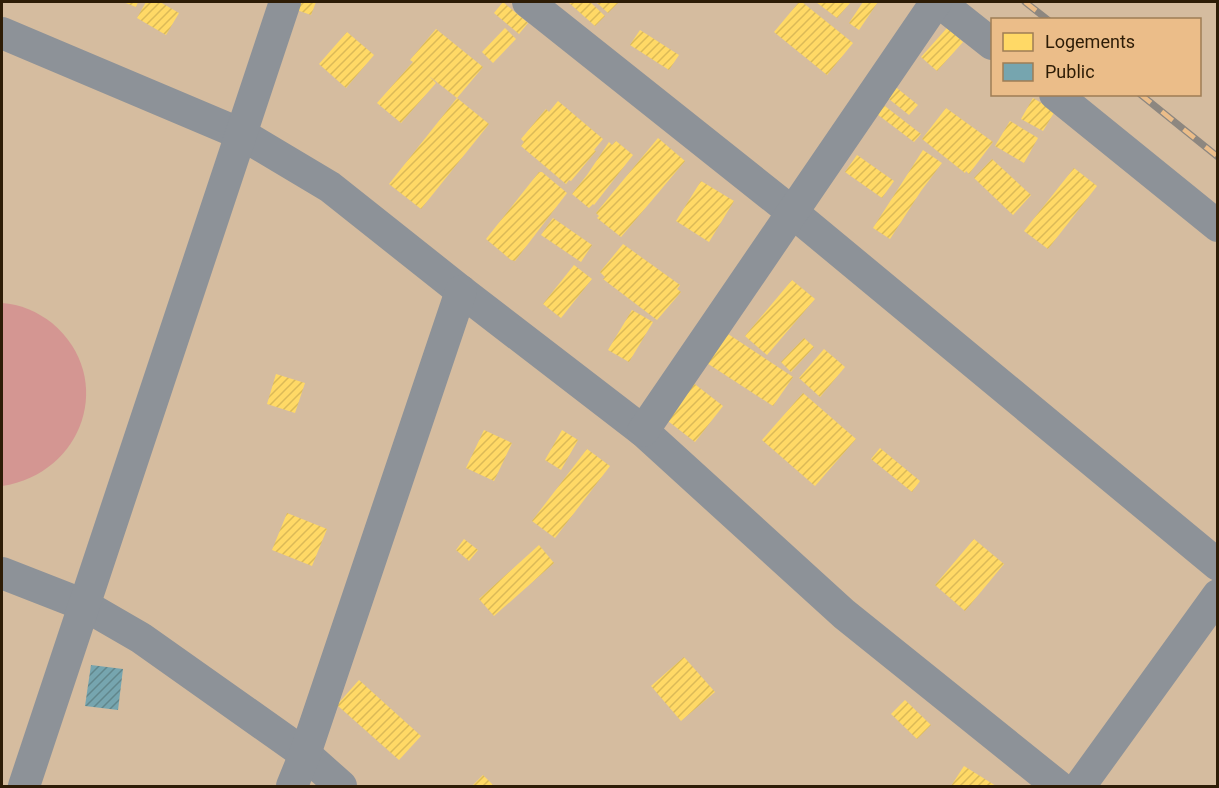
<svg xmlns="http://www.w3.org/2000/svg" width="1219" height="788" font-family="Roboto,sans-serif">
<defs>
<pattern id="homes-hatch" width="6" height="6" patternUnits="userSpaceOnUse" patternTransform="scale(1.5)"><rect width="6" height="6" fill="#ffd966"/><path d="M-1 1l2-2M0 6l6-6M5 7l2-2" fill="none" stroke="#dbba57"/></pattern>
<pattern id="public-hatch" width="6" height="6" patternUnits="userSpaceOnUse" patternTransform="scale(1.5)"><rect width="6" height="6" fill="#76a5af"/><path d="M-1 1l2-2M0 6l6-6M5 7l2-2" fill="none" stroke="#61868c"/></pattern>
</defs>
<rect width="100%" height="100%" fill="#d5bc9f"/>
<path fill="#d49692" d="M 2,303 C 20,304 38,312 52,323 C 117,378 83,474 2,486 Z"/>
<g fill="url(#homes-hatch)">
<path d="M 123,2 L 138,2 L 136,7 Z"/>
<path d="M 146,2 L 160,2 L 179,13 L 166,35 L 137,18 Z"/>
<path d="M 293,2 L 316,2 L 311,15 L 291,8 Z"/>
<path d="M 503,2 L 528,23 L 519,34 L 494,13 Z"/>
<path d="M 568,2 L 590,2 L 605,16 L 595,26 Z"/>
<path d="M 596,2 L 619,2 L 608,13 Z"/>
<path d="M 799,2 L 802,2 L 853,43 L 827,75 L 774,32 Z"/>
<path d="M 816,2 L 851,2 L 837,18 Z"/>
<path d="M 863,2 L 878,2 L 859,30 L 849,23 Z"/>
<path d="M 505,28 L 516,39 L 493,63 L 482,52 Z"/>
<path d="M 947,28 L 963,42 L 937,71 L 921,57 Z"/>
<path d="M 436,29 L 483,67 L 457,98 L 429,76 L 436,83 L 401,123 L 377,103 L 413,62 L 410,60 Z"/>
<path d="M 640,30 L 679,55 L 669,70 L 630,45 Z"/>
<path d="M 347,32 L 374,55 L 346,88 L 319,64 Z"/>
<path d="M 883,77 L 918,105 L 909,115 L 874,87 Z"/>
<path d="M 868,93 L 921,134 L 914,142 L 861,102 Z"/>
<path d="M 457,98 L 489,124 L 421,209 L 389,184 Z"/>
<path d="M 1033,98 L 1055,111 L 1043,131 L 1021,119 Z"/>
<path d="M 558,101 L 603,139 L 594,150 L 596,151 L 571,181 L 569,180 L 566,184 L 521,146 L 524,142 L 521,139 L 546,109 L 549,112 Z"/>
<path d="M 946,108 L 993,142 L 969,174 L 966,171 L 965,173 L 922,139 Z"/>
<path d="M 1010,121 L 1038,138 L 1024,163 L 995,146 Z"/>
<path d="M 658,138 L 685,161 L 621,237 L 597,218 L 599,216 L 596,213 Z"/>
<path d="M 616,141 L 633,155 L 594,205 L 593,204 L 589,208 L 572,194 L 587,175 L 609,142 L 612,145 Z"/>
<path d="M 923,150 L 942,163 L 921,191 L 890,239 L 873,228 Z"/>
<path d="M 857,155 L 894,181 L 882,198 L 845,172 Z"/>
<path d="M 992,159 L 1031,195 L 1013,215 L 974,178 Z"/>
<path d="M 1074,168 L 1097,186 L 1048,249 L 1024,231 Z"/>
<path d="M 539,172 L 542,172 L 567,193 L 515,261 L 511,260 L 486,239 Z"/>
<path d="M 701,181 L 734,201 L 709,242 L 676,221 Z"/>
<path d="M 553,218 L 592,245 L 581,262 L 541,235 Z"/>
<path d="M 623,244 L 680,285 L 677,289 L 681,292 L 657,320 L 603,279 L 605,277 L 600,272 Z"/>
<path d="M 574,265 L 592,279 L 561,318 L 543,304 Z"/>
<path d="M 792,280 L 815,299 L 767,355 L 745,336 Z"/>
<path d="M 632,310 L 653,322 L 629,362 L 608,350 Z"/>
<path d="M 713,324 L 793,377 L 773,406 L 693,354 Z"/>
<path d="M 804,338 L 814,347 L 791,372 L 781,362 Z"/>
<path d="M 824,349 L 845,367 L 820,397 L 799,378 Z"/>
<path d="M 276,374 L 305,383 L 295,413 L 267,404 Z"/>
<path d="M 683,375 L 723,406 L 695,442 L 655,411 Z"/>
<path d="M 803,393 L 856,439 L 815,486 L 762,440 Z"/>
<path d="M 484,430 L 512,443 L 494,481 L 466,468 Z"/>
<path d="M 562,430 L 578,440 L 561,470 L 545,460 Z"/>
<path d="M 880,448 L 920,481 L 912,492 L 871,459 Z"/>
<path d="M 587,449 L 610,466 L 555,538 L 532,521 Z"/>
<path d="M 287,513 L 327,529 L 312,566 L 272,550 Z"/>
<path d="M 464,539 L 478,550 L 469,561 L 456,550 Z"/>
<path d="M 974,539 L 1004,564 L 965,611 L 935,585 Z"/>
<path d="M 539,545 L 554,563 L 494,616 L 479,599 Z"/>
<path d="M 684,657 L 715,692 L 681,721 L 651,686 Z"/>
<path d="M 359,680 L 421,736 L 399,760 L 337,705 Z"/>
<path d="M 905,700 L 931,725 L 917,739 L 891,714 Z"/>
<path d="M 964,766 L 996,786 L 951,786 Z"/>
<path d="M 483,775 L 494,786 L 472,786 Z"/>
</g>
<path fill="url(#public-hatch)" d="M 91,665 L 123,669 L 118,710 L 85,706 Z"/>
<g fill="none" stroke-linecap="round" stroke-linejoin="round">
<g stroke="#8d9298" stroke-width="32">
<path d="M 528,2 L 792,212 L 1218,565"/>
<path d="M 939,2 L 992,44"/>
<path d="M 2,33 L 241,134 L 330,187 L 461,291 L 643,431 L 844,614 L 1058,786"/>
<path d="M 1055,94 L 1218,226"/>
<path d="M 643,431 L 936,2"/>
<path d="M 2,573 L 84,605 L 141,638 L 305,754 L 341,786"/>
<path d="M 24,786 L 285,2"/>
<path d="M 292,786 L 305,754 L 461,291"/>
<path d="M 1080,786 L 1218,595"/>
</g>
<defs>
<g id="rail">
<path d="M 1025,2 L 1048,20"/>
<path d="M 1140,94 L 1218,157"/>
</g>
</defs>
<use href="#rail" stroke="#8d8780" stroke-width="7"/>
<use href="#rail" stroke="#ebbd89" stroke-width="4.5" stroke-dasharray="14" stroke-linecap="butt"/>
</g>
<rect width="1219" height="788" fill="none" stroke="#2d1c06" stroke-width="6"/>
<rect x="991" y="18" width="210" height="78" fill="#ebbd89" stroke="#9f7d55" stroke-width="1.5"/>
<rect x="1003" y="33" width="30" height="18" fill="#ffd966" stroke="#9f7d55" stroke-width="1.5"/>
<text x="1045" y="48" font-size="18" fill="#2d1c06">Logements</text>
<rect x="1003" y="63" width="30" height="18" fill="#76a5af" stroke="#9f7d55" stroke-width="1.5"/>
<text x="1045" y="78" font-size="18" fill="#2d1c06">Public</text>
</svg>
